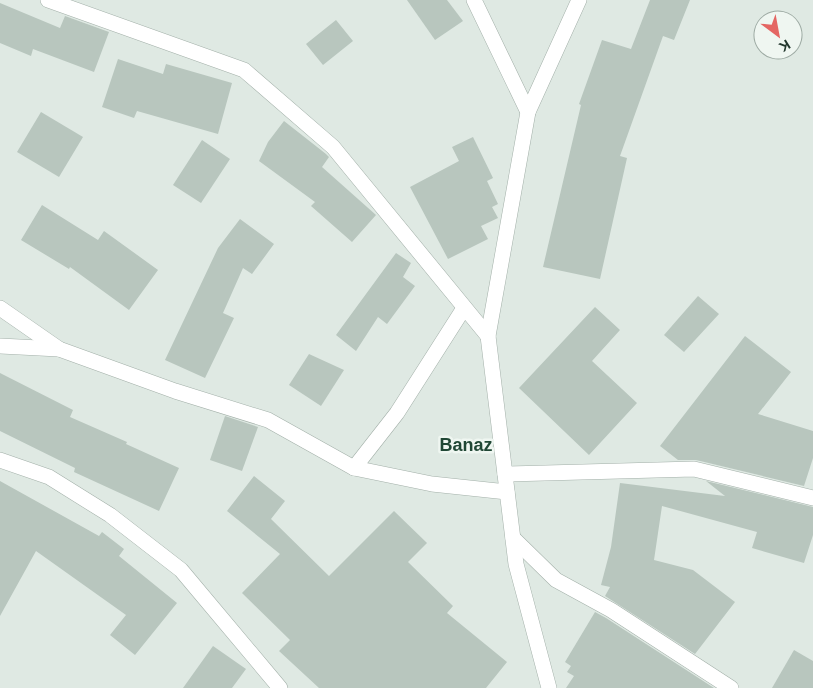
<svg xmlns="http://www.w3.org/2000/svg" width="813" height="688" font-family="Arial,sans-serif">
<rect width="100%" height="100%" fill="#dfe9e3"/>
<g fill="#b8c6be">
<path d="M 407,0 L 447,0 L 463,21 L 435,40 Z"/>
<path d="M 650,0 L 690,0 L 674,40 L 663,36 L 620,156 L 627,158 L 600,279 L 543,267 L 581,105 L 579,104 L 602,40 L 631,49 Z"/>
<path d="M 0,3 L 60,28 L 65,16 L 109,32 L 94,72 L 33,49 L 31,56 L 0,43 Z"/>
<path d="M 336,20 L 353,41 L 323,65 L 306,44 Z"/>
<path d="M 118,59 L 163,74 L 166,64 L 232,83 L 218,134 L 137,111 L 134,118 L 102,107 Z"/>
<path d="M 41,112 L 83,137 L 59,177 L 17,152 Z"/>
<path d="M 284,121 L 326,154 L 329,157 L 322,167 L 376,215 L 352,242 L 311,206 L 315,202 L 259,161 L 268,142 Z"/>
<path d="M 473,137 L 493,178 L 487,181 L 498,204 L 492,207 L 498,218 L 481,226 L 488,239 L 448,259 L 410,187 L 459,161 L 452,147 Z"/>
<path d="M 202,140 L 230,159 L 201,203 L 173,185 Z"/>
<path d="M 42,205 L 98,240 L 104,231 L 158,270 L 129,310 L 70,267 L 69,269 L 21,240 Z"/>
<path d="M 240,219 L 274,244 L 252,274 L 243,268 L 223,313 L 234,318 L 205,378 L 165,360 L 218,248 Z"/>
<path d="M 396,253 L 411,263 L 403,277 L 415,286 L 387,324 L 378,317 L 356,351 L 336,335 Z"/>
<path d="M 698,296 L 719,314 L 684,352 L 664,335 Z"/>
<path d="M 595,307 L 620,330 L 592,361 L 637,403 L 589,455 L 519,388 Z"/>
<path d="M 745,336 L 791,372 L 758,414 L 813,431 L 813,458 L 804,486 L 696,460 L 678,460 L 660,446 Z"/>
<path d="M 309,354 L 344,370 L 321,406 L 289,385 Z"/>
<path d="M 0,373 L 73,410 L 70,417 L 127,442 L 126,444 L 179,468 L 159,511 L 74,472 L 75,468 L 0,431 Z"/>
<path d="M 225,416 L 258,427 L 242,471 L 210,460 Z"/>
<path d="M 254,476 L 285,501 L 271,519 L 329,576 L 394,511 L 427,543 L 408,562 L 453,606 L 447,613 L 507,662 L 486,688 L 319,688 L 279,651 L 290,640 L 242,593 L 280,554 L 227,511 Z"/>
<path d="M 0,481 L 99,536 L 102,532 L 124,549 L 119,556 L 177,603 L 135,655 L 110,635 L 126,615 L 36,551 L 0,616 Z"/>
<path d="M 706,481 L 813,507 L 813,535 L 804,563 L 752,548 L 757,532 L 662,506 L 654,560 L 693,570 L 735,602 L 695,654 L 605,596 L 610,587 L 601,585 L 611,547 L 620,483 L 725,496 Z"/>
<path d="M 595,612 L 606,618 L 714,688 L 566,688 L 574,676 L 567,672 L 571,666 L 565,662 Z"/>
<path d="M 213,646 L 246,669 L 232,688 L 183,688 Z"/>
<path d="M 794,650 L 813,661 L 813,688 L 772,688 Z"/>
</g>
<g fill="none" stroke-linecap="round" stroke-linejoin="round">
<defs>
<g id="minor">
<path d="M 48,0 L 244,70 L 333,147 L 488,336"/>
<path d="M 474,0 L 528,112"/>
<path d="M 0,308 L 59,349 L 175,391 L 268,420 L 354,468 L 432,484 L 507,492"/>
<path d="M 0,346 L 59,349"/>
<path d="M 0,460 L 49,477 L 110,515 L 181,570 L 280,688"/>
<path d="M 354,468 L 397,413 L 464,308"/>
<path d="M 505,474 L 694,469 L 813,498"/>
<path d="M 513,538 L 556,580 L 611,610 L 731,688"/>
</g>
<path id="tertiary" d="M 549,688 L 516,564 L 488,336 L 528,112 L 579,0"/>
</defs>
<use href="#minor" stroke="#a3b0a9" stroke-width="16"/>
<use href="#tertiary" stroke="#a3b0a9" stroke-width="16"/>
<use href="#minor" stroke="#fff" stroke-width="15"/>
<use href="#tertiary" stroke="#fff" stroke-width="15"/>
</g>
<g text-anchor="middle" stroke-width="5" stroke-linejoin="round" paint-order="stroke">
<g font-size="18" font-weight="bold" fill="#204735" stroke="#eff6f1">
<text x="466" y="451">Banaz</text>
</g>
</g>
<g transform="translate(778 35) rotate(148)"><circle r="24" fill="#eff6f1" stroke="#9daaa3"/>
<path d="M0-4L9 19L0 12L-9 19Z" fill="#e46663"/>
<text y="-8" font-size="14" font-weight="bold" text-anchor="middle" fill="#22372d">K</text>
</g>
</svg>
